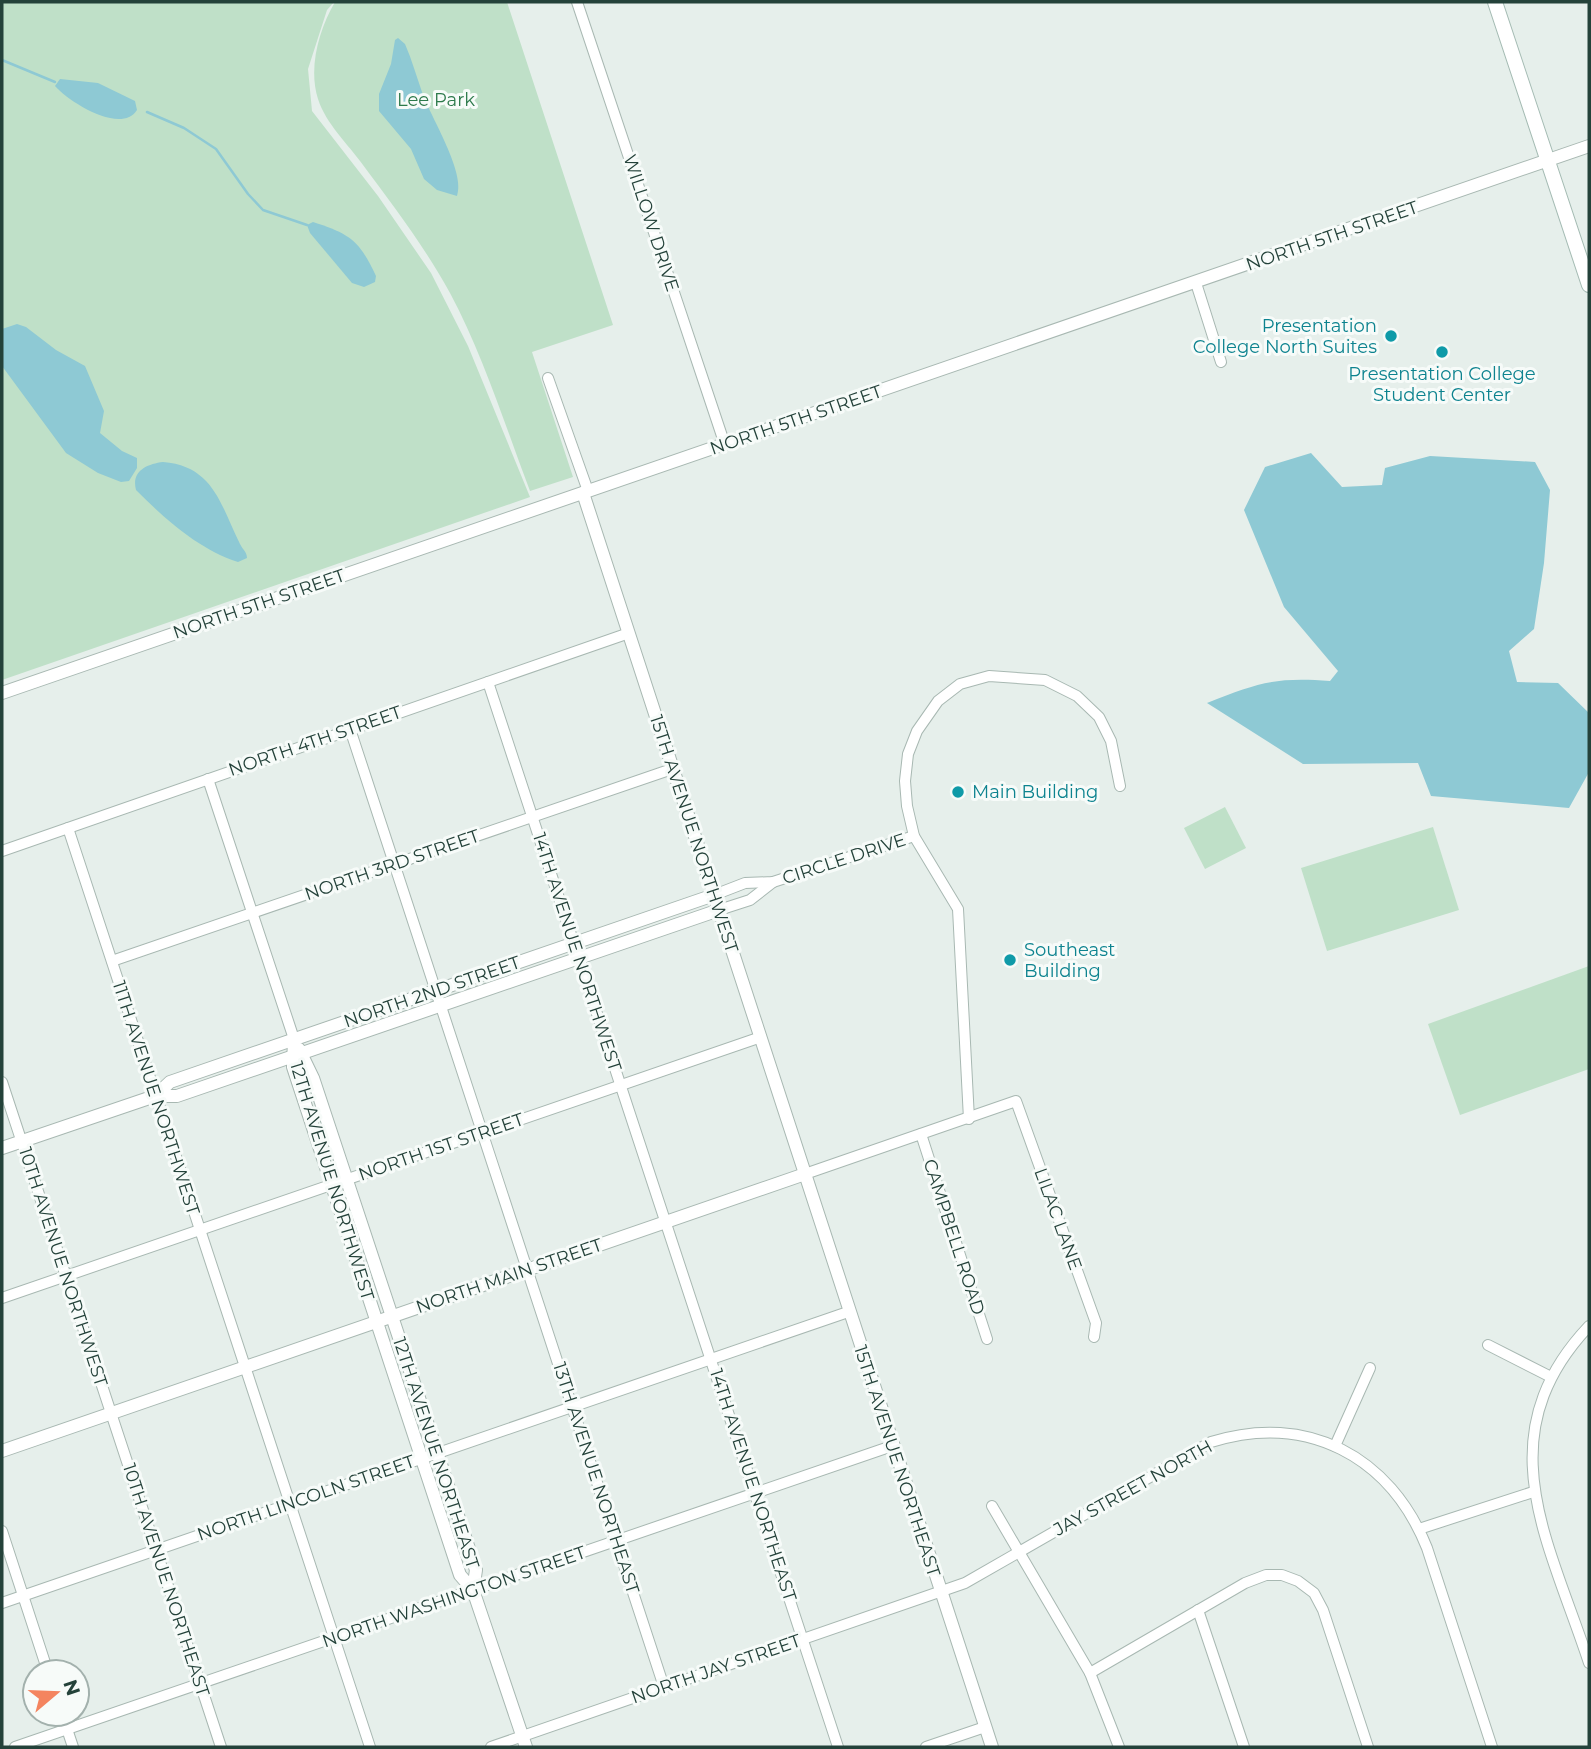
<svg xmlns="http://www.w3.org/2000/svg" width="1591" height="1749" font-family="Montserrat,sans-serif">
<rect width="100%" height="100%" fill="#e6efeb"/>
<g fill="#bfe0c8">
<path d="M 2,2 L 334,2 L 327,10 L 308,69 L 312,111 L 378,196 L 431,273 L 468,346 L 530,497 L 2,680 Z"/>
<path d="M 335,2 L 507,2 L 613,325 L 532,352 L 573,477 L 530,491 C 505,425 483,355 450,293 C 426,249 393,205 363,165 C 348,144 326,124 318,99 C 308,68 319,29 335,2 Z"/>
<path d="M 1225,807 L 1246,848 L 1205,869 L 1184,828 Z"/>
<path d="M 1433,827 L 1459,910 L 1327,951 L 1301,868 Z"/>
<path d="M 1589,966 L 1589,1069 L 1460,1115 L 1428,1024 Z"/>
</g>
<g fill="#8ec9d4">
<path d="M 398,38 L 405,44 C 412,60 417,78 423,95 C 431,117 466,173 457,196 L 437,190 L 424,179 L 411,149 L 379,111 L 379,94 L 391,64 L 395,40 Z"/>
<path d="M 60,79 L 98,83 L 135,101 L 137,110 C 121,135 69,102 55,86 Z"/>
<path d="M 313,222 C 350,234 359,240 376,276 L 375,282 L 364,287 L 352,283 L 310,233 L 307,225 Z"/>
<path d="M 17,324 L 26,327 L 56,350 L 85,366 L 104,411 L 100,433 L 122,451 L 137,458 L 137,468 L 129,481 L 121,482 L 98,473 L 66,453 L 2,366 L 2,329 Z"/>
<path d="M 1311,453 L 1342,487 L 1382,485 L 1385,468 L 1430,456 L 1535,462 L 1550,490 L 1544,563 L 1534,629 L 1509,651 L 1517,682 L 1558,683 L 1589,713 L 1589,772 L 1569,808 L 1431,796 L 1418,763 L 1303,764 L 1207,703 C 1258,683 1274,677 1330,681 L 1338,671 L 1284,607 L 1244,510 L 1265,467 Z"/>
<path d="M 163,462 C 214,466 221,506 240,544 C 243,550 247,552 247,558 L 238,562 C 198,549 165,519 136,490 C 131,471 147,464 163,462 Z"/>
</g>
<g fill="none" stroke-linecap="round" stroke-linejoin="round">
<g stroke="#8ec9d4" stroke-width="2.5">
<path d="M 2,60 L 55,82"/>
<path d="M 147,112 L 184,128 L 216,149 L 248,194 L 263,210 L 307,225"/>
</g>
<defs>
<g id="minor">
<path d="M 577,2 L 725,445"/>
<path d="M 1196,283 L 1221,362"/>
<path d="M 548,378 L 588,491"/>
<path d="M 488,682 L 838,1747"/>
<path d="M 350,729 L 664,1687"/>
<path d="M 208,779 L 294,1039"/>
<path d="M 68,828 L 370,1747"/>
<path d="M 2,851 L 629,633"/>
<path d="M 714,895 L 745,883 L 773,882 L 914,836"/>
<path d="M 719,910 L 750,900 L 773,882"/>
<path d="M 112,961 L 672,769"/>
<path d="M 2,1082 L 221,1747"/>
<path d="M 969,1119 L 958,909 L 914,836 L 907,806 L 905,781 L 908,754 L 917,731 L 938,701 L 960,684 L 989,676 L 1045,680 L 1077,696 L 1099,717 L 1111,741 L 1120,786"/>
<path d="M 921,1134 L 987,1339"/>
<path d="M 805,1174 L 1016,1101 L 1096,1323 L 1094,1337"/>
<path d="M 2,1298 L 761,1037"/>
<path d="M 1589,1326 C 1485,1436 1549,1541 1589,1663"/>
<path d="M 1488,1345 L 1551,1377"/>
<path d="M 1335,1446 L 1370,1368"/>
<path d="M 992,1506 L 1090,1673 L 1119,1747"/>
<path d="M 1419,1529 L 1533,1492"/>
<path d="M 2,1531 L 48,1672"/>
<path d="M 2,1603 L 848,1312"/>
<path d="M 1198,1610 L 1244,1747"/>
<path d="M 1090,1673 L 1245,1583 L 1266,1575 L 1282,1575 L 1298,1581 L 1314,1593 L 1323,1610 L 1368,1747"/>
<path d="M 62,1714 L 73,1747"/>
<path d="M 15,1747 L 892,1446"/>
<path d="M 491,1747 L 965,1583 L 1211,1442 C 1307,1412 1390,1456 1427,1548 L 1492,1747"/>
<path d="M 926,1747 L 985,1727"/>
</g>
<g id="tertiary">
<path d="M 583,493 L 992,1747"/>
<path d="M 2,693 L 1589,146"/>
<path d="M 294,1039 L 293,1067 L 460,1575 L 473,1590 L 526,1747"/>
<path d="M 299,1049 L 313,1078 L 476,1570 L 473,1590"/>
<path d="M 155,1096 L 170,1082 L 714,895"/>
<path d="M 2,1148 L 155,1096 L 177,1096 L 719,910"/>
<path d="M 2,1451 L 805,1174"/>
</g>
<path id="secondary" d="M 1495,2 L 1589,285"/>
</defs>
<use href="#minor" stroke="#a8b8b2" stroke-width="12"/>
<use href="#tertiary" stroke="#a8b8b2" stroke-width="14"/>
<use href="#secondary" stroke="#a4bbb3" stroke-width="16"/>
<use href="#minor" stroke="#fff" stroke-width="10"/>
<use href="#tertiary" stroke="#fff" stroke-width="12"/>
<use href="#secondary" stroke="#fff" stroke-width="14"/>
</g>
<g fill="#0f9aa8" stroke="#f7fbf9" stroke-width="2.5">
<circle cx="1391" cy="336" r="7"/>
<circle cx="1442" cy="352" r="7"/>
<circle cx="958" cy="792" r="7"/>
<circle cx="1010" cy="960" r="7"/>
</g>
<g text-anchor="middle" stroke-width="6" stroke-linejoin="round" paint-order="stroke">
<g font-size="18" fill="#2d7a4b" stroke="#f7fbf9">
<text x="436" y="106">Lee Park</text>
</g>
<g font-size="18" fill="#24423a" stroke="#f7fbf9">
<text transform="translate(651 223) rotate(72)" y="6">WILLOW DRIVE</text>
<text transform="translate(1332 236) rotate(-19)" y="6">NORTH 5TH STREET</text>
<text transform="translate(796 420) rotate(-19)" y="6">NORTH 5TH STREET</text>
<text transform="translate(259 604) rotate(-19)" y="6">NORTH 5TH STREET</text>
<text transform="translate(315 741) rotate(-19)" y="6">NORTH 4TH STREET</text>
<text transform="translate(694 834) rotate(72)" y="6">15TH AVENUE NORTHWEST</text>
<text transform="translate(844 859) rotate(-18)" y="6">CIRCLE DRIVE</text>
<text transform="translate(392 865) rotate(-19)" y="6">NORTH 3RD STREET</text>
<text transform="translate(577 952) rotate(72)" y="6">14TH AVENUE NORTHWEST</text>
<text transform="translate(432 992) rotate(-19)" y="6">NORTH 2ND STREET</text>
<text transform="translate(156 1098) rotate(72)" y="6">11TH AVENUE NORTHWEST</text>
<text transform="translate(441 1147) rotate(-19)" y="6">NORTH 1ST STREET</text>
<text transform="translate(332 1181) rotate(73)" y="6">12TH AVENUE NORTHWEST</text>
<text transform="translate(1058 1219) rotate(70)" y="6">LILAC LANE</text>
<text transform="translate(954 1237) rotate(72)" y="6">CAMPBELL ROAD</text>
<text transform="translate(63 1267) rotate(72)" y="6">10TH AVENUE NORTHWEST</text>
<text transform="translate(509 1276) rotate(-19)" y="6">NORTH MAIN STREET</text>
<text transform="translate(436 1453) rotate(72)" y="6">12TH AVENUE NORTHEAST</text>
<text transform="translate(897 1461) rotate(72)" y="6">15TH AVENUE NORTHEAST</text>
<text transform="translate(596 1478) rotate(72)" y="6">13TH AVENUE NORTHEAST</text>
<text transform="translate(753 1485) rotate(72)" y="6">14TH AVENUE NORTHEAST</text>
<text transform="translate(1133 1488) rotate(-29)" y="6">JAY STREET NORTH</text>
<text transform="translate(306 1498) rotate(-19)" y="6">NORTH LINCOLN STREET</text>
<text transform="translate(166 1580) rotate(72)" y="6">10TH AVENUE NORTHEAST</text>
<text transform="translate(454 1597) rotate(-19)" y="6">NORTH WASHINGTON STREET</text>
<text transform="translate(716 1669) rotate(-19)" y="6">NORTH JAY STREET</text>
</g>
<g font-size="18" fill="#0d838f" stroke="#f7fbf9" text-anchor="start">
<text x="1377" y="332" text-anchor="end">Presentation<tspan x="1377" dy="21">College North Suites</tspan></text>
<text x="1442" y="380" text-anchor="middle">Presentation College<tspan x="1442" dy="21">Student Center</tspan></text>
<text x="972" y="798">Main Building</text>
<text x="1024" y="956">Southeast<tspan x="1024" dy="21">Building</tspan></text>
</g>
</g>
<rect width="1591" height="1749" fill="none" stroke="#24423a" stroke-width="7"/>
<g transform="translate(56 1693) rotate(71)"><circle r="33" fill="#f7fbf9" stroke="#a3b1ad" stroke-width="2"/>
<path d="M0-5L12 26L0 18L-12 26Z" fill="#f4845f"/>
<text y="-10" font-size="19" font-weight="bold" text-anchor="middle" fill="#24423a">N</text>
</g>
</svg>
